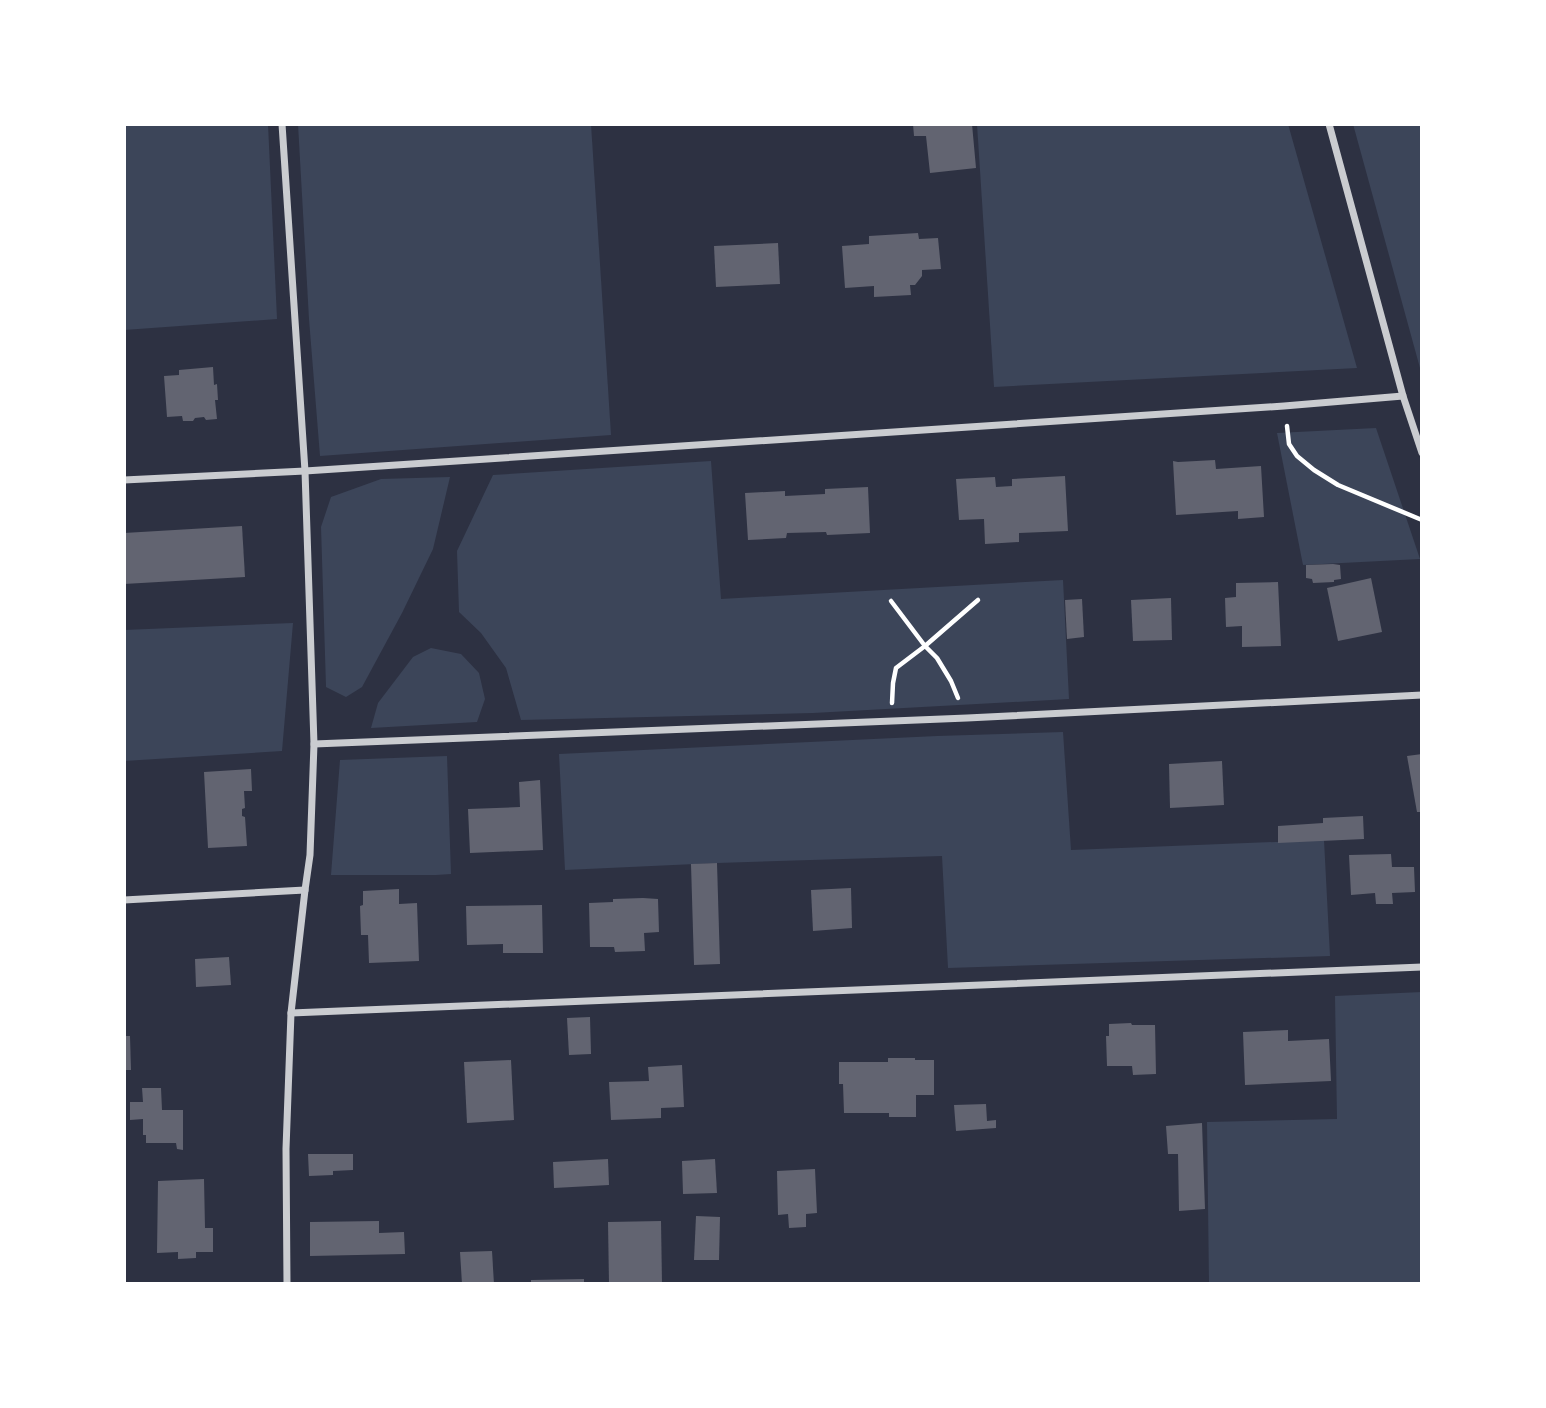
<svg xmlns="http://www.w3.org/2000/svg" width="1546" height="1408" font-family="Poppins,sans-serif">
<rect width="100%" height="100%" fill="#2d3142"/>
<g fill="#3c4559">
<path d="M 124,124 L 268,124 L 277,319 L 124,330 Z"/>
<path d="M 298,124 L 591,124 L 611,435 L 320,456 L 309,319 Z"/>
<path d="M 977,124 L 1288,124 L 1357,368 L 994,387 Z"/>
<path d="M 1353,124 L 1422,124 L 1422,374 L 1420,368 Z"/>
<path d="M 1376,428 L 1420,559 L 1303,565 L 1277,433 Z"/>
<path d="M 711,461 L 721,599 L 1063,580 L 1069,699 L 813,713 L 521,720 L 506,668 L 481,633 L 459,612 L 457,551 L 493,475 Z"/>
<path d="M 450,477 L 433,549 L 402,613 L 362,687 L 346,697 L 326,687 L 321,527 L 331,497 L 381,479 Z"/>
<path d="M 293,623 L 282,751 L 124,761 L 124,630 Z"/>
<path d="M 431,648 L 461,654 L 479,673 L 485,699 L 477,722 L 371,728 L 378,703 L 413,657 Z"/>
<path d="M 1063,732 L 1071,850 L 1324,840 L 1330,956 L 948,968 L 942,856 L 717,863 L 565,870 L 559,754 L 937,736 Z"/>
<path d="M 447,756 L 451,874 L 436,875 L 331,875 L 340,760 Z"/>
<path d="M 1422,992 L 1422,1284 L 1209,1284 L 1207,1122 L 1337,1119 L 1335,996 Z"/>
</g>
<g fill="#626471">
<path d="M 913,124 L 972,124 L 976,168 L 930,173 L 926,136 L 914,136 Z"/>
<path d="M 918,233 L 919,239 L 938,238 L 941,269 L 922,270 L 922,276 L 915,285 L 910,285 L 911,295 L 874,297 L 874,286 L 845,288 L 842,246 L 869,244 L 869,236 Z"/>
<path d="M 778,243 L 780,284 L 716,287 L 714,246 Z"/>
<path d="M 213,367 L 214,385 L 217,384 L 218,400 L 215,400 L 217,419 L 206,420 L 204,417 L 195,418 L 193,421 L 183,421 L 182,416 L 167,417 L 164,376 L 179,375 L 179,370 Z"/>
<path d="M 1215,460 L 1216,469 L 1261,466 L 1264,517 L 1238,519 L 1238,511 L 1176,515 L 1173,461 L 1178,462 Z"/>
<path d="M 1065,476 L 1068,531 L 1019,533 L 1019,542 L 985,544 L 984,519 L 959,520 L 956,479 L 995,477 L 996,487 L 1012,486 L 1012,479 Z"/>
<path d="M 868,487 L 870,533 L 827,535 L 826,532 L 787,533 L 786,538 L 748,540 L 745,493 L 785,491 L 785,496 L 825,494 L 825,489 Z"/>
<path d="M 242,526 L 245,577 L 124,584 L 124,533 Z"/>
<path d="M 1333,564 L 1340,565 L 1341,579 L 1334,580 L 1334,582 L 1313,583 L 1312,579 L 1306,578 L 1306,565 Z"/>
<path d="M 1371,578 L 1382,632 L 1338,641 L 1327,588 Z"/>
<path d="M 1278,582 L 1281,646 L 1242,647 L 1242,626 L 1226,627 L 1225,598 L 1236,597 L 1236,583 Z"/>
<path d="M 1171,598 L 1172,640 L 1133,641 L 1131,600 Z"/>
<path d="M 1082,599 L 1084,637 L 1067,639 L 1065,600 Z"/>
<path d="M 1422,754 L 1422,812 L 1417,812 L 1407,756 Z"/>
<path d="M 1222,761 L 1224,805 L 1170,808 L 1169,764 Z"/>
<path d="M 251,769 L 252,791 L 244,791 L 245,808 L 242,809 L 242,816 L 245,817 L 247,846 L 208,848 L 204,772 Z"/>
<path d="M 540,780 L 543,850 L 470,853 L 468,809 L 520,807 L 519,782 Z"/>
<path d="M 1363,816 L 1364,839 L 1278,843 L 1278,826 L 1323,823 L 1323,818 Z"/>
<path d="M 1391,854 L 1392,867 L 1414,867 L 1415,892 L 1392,893 L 1393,904 L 1376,904 L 1375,893 L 1351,895 L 1349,855 Z"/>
<path d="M 717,863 L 720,964 L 694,965 L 691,864 Z"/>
<path d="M 851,888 L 852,928 L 813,931 L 811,890 Z"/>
<path d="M 399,889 L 399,904 L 417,903 L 419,961 L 369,963 L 368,935 L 361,935 L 360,906 L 363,905 L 363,891 Z"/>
<path d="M 643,898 L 658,899 L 659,932 L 644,933 L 645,951 L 615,952 L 614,947 L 590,947 L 589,903 L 613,902 L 613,899 Z"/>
<path d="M 542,905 L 543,953 L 503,953 L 503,944 L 467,945 L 466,906 Z"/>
<path d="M 229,957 L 231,985 L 196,987 L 195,959 Z"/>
<path d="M 590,1017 L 591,1054 L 569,1055 L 567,1018 Z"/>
<path d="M 1131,1023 L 1132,1025 L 1155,1025 L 1156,1074 L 1133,1075 L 1132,1066 L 1107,1066 L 1106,1036 L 1109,1036 L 1109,1024 Z"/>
<path d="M 1288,1030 L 1288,1041 L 1329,1039 L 1331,1081 L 1245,1085 L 1243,1032 Z"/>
<path d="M 124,1036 L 130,1036 L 131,1070 L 124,1070 Z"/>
<path d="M 888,1058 L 915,1058 L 915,1060 L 934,1060 L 934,1095 L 916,1095 L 916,1117 L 889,1117 L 889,1113 L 844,1113 L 843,1084 L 839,1084 L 839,1062 L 888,1062 Z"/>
<path d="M 511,1060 L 514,1120 L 467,1123 L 464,1062 Z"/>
<path d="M 682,1065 L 684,1107 L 661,1108 L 661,1118 L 611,1120 L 609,1082 L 649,1081 L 648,1067 Z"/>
<path d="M 142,1088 L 161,1088 L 162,1110 L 183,1110 L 183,1150 L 177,1149 L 176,1143 L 146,1143 L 146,1135 L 143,1135 L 143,1119 L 130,1120 L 130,1102 L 143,1102 Z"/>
<path d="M 986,1104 L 987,1121 L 996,1120 L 996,1128 L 956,1131 L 954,1105 Z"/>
<path d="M 1202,1123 L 1205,1209 L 1179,1211 L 1178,1154 L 1168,1154 L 1166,1126 Z"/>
<path d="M 308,1154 L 353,1154 L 353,1170 L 333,1171 L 333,1175 L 309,1176 Z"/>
<path d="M 608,1159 L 609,1185 L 554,1188 L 553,1162 Z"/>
<path d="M 715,1159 L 717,1193 L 683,1194 L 682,1161 Z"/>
<path d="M 815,1169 L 817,1213 L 806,1214 L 806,1227 L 789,1228 L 788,1214 L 778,1215 L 777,1171 Z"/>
<path d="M 204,1179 L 205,1228 L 213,1228 L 213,1252 L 196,1252 L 196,1258 L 178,1259 L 178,1252 L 157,1253 L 158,1181 Z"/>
<path d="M 696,1216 L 720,1217 L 719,1260 L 694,1260 Z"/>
<path d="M 379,1221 L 379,1233 L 404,1232 L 405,1254 L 310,1256 L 310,1222 Z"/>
<path d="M 661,1221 L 662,1284 L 609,1284 L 608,1222 Z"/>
<path d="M 492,1251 L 494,1284 L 462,1284 L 460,1252 Z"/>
<path d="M 584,1279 L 584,1284 L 531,1284 L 531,1280 Z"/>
</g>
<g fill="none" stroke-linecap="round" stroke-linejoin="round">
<g stroke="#fff" stroke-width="4.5">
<path d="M 1287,426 L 1289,444 L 1297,456 L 1314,470 L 1338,485 L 1422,520"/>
<path d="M 891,601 L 925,646 L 937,658 L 951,681 L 958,698"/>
<path d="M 892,703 L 893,683 L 896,668 L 925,646 L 978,600"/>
</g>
<g stroke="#caccd0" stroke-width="7">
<path d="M 282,124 L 305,471 L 314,744 L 310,855 L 305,890 L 291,1013 L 286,1149 L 287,1284"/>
<path d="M 1329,124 L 1403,396 L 1422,453"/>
<path d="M 124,480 L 305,471 L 1284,406 L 1403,396"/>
<path d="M 314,744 L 967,718 L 1422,695"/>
<path d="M 124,900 L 305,890"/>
<path d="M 291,1013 L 1422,967"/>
</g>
</g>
<rect width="1546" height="1408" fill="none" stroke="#ffffff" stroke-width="252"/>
</svg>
